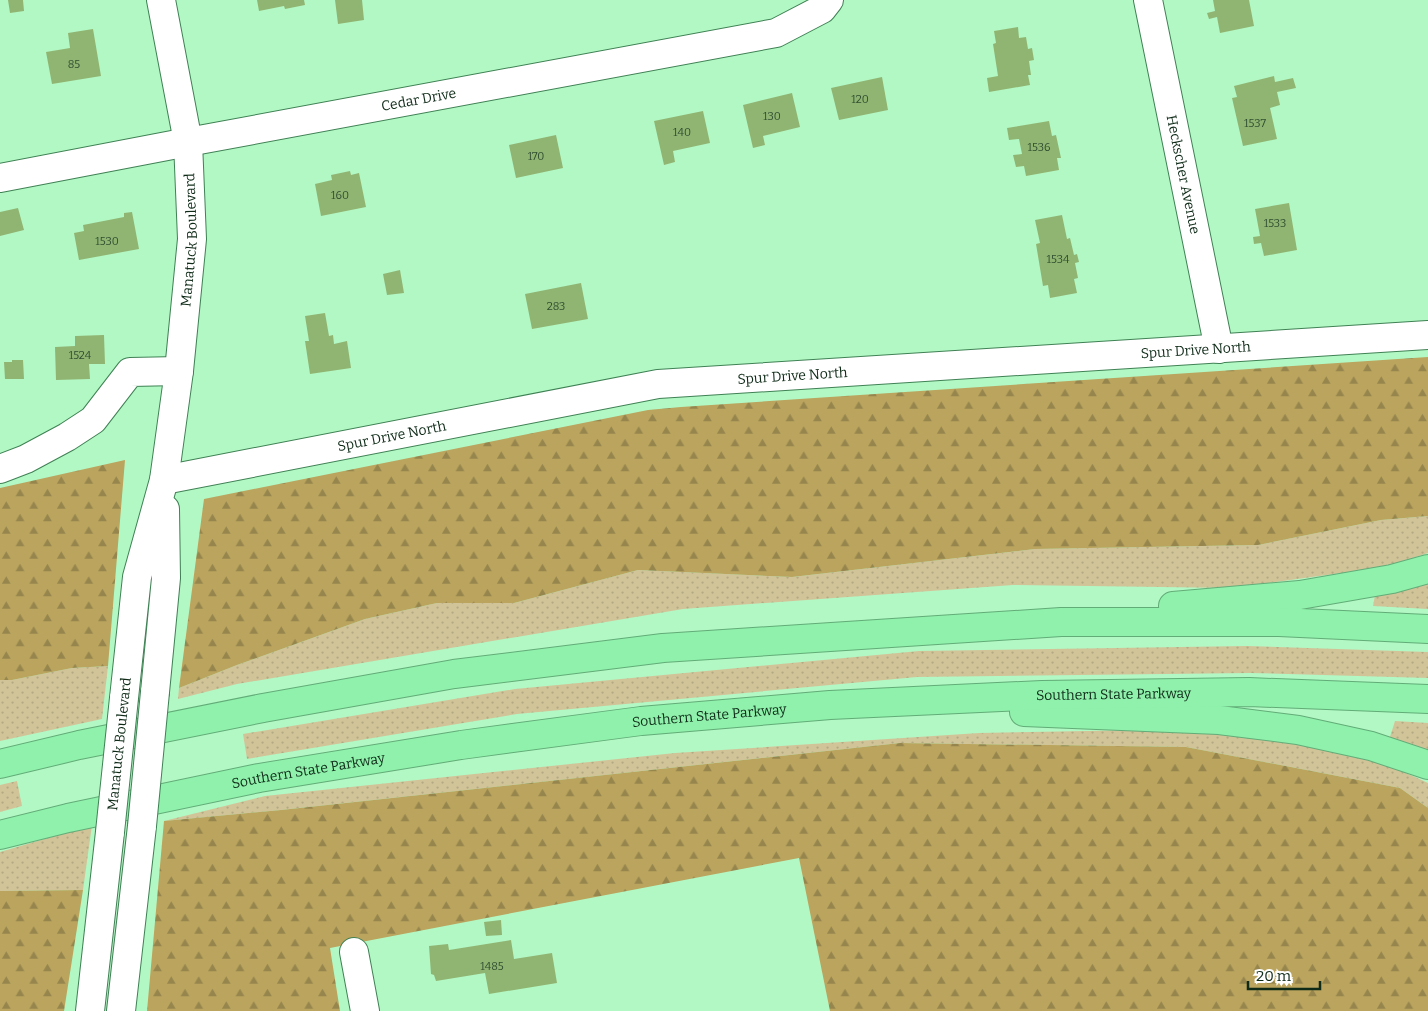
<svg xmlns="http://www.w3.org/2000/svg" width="1428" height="1011" font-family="Bitter,serif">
<defs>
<pattern id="grass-dots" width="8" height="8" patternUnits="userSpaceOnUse" patternTransform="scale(1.25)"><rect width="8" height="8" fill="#d2c499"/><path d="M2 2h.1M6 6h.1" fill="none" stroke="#b3a983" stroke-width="1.8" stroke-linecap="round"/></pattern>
<pattern id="forest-firs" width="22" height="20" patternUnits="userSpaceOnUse" patternTransform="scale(1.25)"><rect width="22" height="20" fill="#baa45e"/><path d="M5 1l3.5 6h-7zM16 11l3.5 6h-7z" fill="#96864d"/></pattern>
</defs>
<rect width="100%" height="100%" fill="#b2f8c4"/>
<g fill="url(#grass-dots)">
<path d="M 1428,516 L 1428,553 L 1385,567 L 1232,588 L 1013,585 L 683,609 L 237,684 L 178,699 L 179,688 L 237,665 L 365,619 L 437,603 L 514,603 L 638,570 L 792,577 L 1035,549 L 1258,545 L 1381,520 Z"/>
<path d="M 1428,581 L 1428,609 L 1373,606 L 1376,590 Z"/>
<path d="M 1247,646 L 1428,652 L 1428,678 L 1250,673 L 917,677 L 517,714 L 247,759 L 243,734 L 515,689 L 919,651 Z"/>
<path d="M 108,666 L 102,719 L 0,741 L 0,680 L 12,680 L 72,668 Z"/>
<path d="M 1395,721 L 1428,723 L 1428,754 L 1389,740 Z"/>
<path d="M 1200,729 C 1276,741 1358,748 1428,783 L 1428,808 L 1400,788 L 1186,747 L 900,743 L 281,810 L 164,821 L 265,796 L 675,753 L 979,733 Z"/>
<path d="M 17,781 L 22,806 L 0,812 L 0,785 Z"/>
<path d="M 92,825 L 83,890 L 0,891 L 0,852 Z"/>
</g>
<g fill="url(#forest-firs)">
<path d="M 1428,357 L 1428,516 L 1381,520 L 1258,545 L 1035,549 L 792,577 L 638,570 L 514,603 L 437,603 L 365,619 L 237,665 L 179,688 L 204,499 L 648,410 L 681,407 Z"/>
<path d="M 125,460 L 108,666 L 72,668 L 12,680 L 0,680 L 0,488 Z"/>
<path d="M 900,743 L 1186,747 L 1400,788 L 1428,808 L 1428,1011 L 830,1011 L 799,858 L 330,948 L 340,1011 L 147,1011 L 164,821 L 281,810 Z"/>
<path d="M 83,890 L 64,1011 L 0,1011 L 0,891 Z"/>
</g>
<g fill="#90b573">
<path d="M 8,0 L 23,0 L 24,11 L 10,13 Z"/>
<path d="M 257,0 L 304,0 L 305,5 L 285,9 L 284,6 L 259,11 Z"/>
<path d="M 335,0 L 362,0 L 364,20 L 338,24 Z"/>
<path d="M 1213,0 L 1249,0 L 1254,26 L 1220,33 L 1217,17 L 1209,19 L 1207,13 L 1215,11 Z"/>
<path d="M 1018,27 L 1019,38 L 1026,37 L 1028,49 L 1032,48 L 1034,60 L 1029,61 L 1031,75 L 1028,75 L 1030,85 L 989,92 L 987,78 L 998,76 L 993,44 L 996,43 L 994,31 Z"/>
<path d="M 93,29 L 101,76 L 52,84 L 46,52 L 70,48 L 68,33 Z"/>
<path d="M 1274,76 L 1275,82 L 1293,78 L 1296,88 L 1277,92 L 1280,105 L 1270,108 L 1277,139 L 1243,146 L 1232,98 L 1237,97 L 1234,86 Z"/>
<path d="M 882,77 L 888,110 L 839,120 L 831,88 Z"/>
<path d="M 792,93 L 800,127 L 763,136 L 765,145 L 753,148 L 743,105 Z"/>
<path d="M 703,111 L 710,143 L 673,151 L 675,162 L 664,165 L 654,121 Z"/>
<path d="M 1049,121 L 1052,136 L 1056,135 L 1061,158 L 1057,158 L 1059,170 L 1026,176 L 1024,166 L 1016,167 L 1013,155 L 1022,154 L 1019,139 L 1009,140 L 1007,128 Z"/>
<path d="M 556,135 L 563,168 L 516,178 L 509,145 Z"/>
<path d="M 350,171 L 351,175 L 359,173 L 366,207 L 321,216 L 315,184 L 332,180 L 331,175 Z"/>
<path d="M 1289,203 L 1297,250 L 1264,256 L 1261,243 L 1254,244 L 1253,237 L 1260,236 L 1255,209 Z"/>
<path d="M 18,208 L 24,230 L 0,236 L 0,212 Z"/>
<path d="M 132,212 L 139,249 L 79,260 L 74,233 L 84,231 L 83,225 L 124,217 L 124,213 Z"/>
<path d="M 1062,215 L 1067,239 L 1070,238 L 1074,255 L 1077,254 L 1079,262 L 1075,263 L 1078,278 L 1074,279 L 1077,293 L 1050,298 L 1048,285 L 1043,286 L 1036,244 L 1040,243 L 1035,220 Z"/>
<path d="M 400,270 L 404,293 L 387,295 L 383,274 Z"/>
<path d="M 581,283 L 588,319 L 532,329 L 525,294 Z"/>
<path d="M 325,313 L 329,336 L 333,335 L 334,344 L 347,341 L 351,368 L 310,374 L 305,341 L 309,341 L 305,316 Z"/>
<path d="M 104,335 L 105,364 L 89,364 L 90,379 L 56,380 L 55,347 L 75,346 L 75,336 Z"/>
<path d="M 12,360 L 23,360 L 24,379 L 5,379 L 4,362 L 12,362 Z"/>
<path d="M 501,920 L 502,935 L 486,936 L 484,922 Z"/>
<path d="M 511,940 L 514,959 L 552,953 L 557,983 L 489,994 L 485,973 L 436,981 L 434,975 L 431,974 L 429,946 L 448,944 L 449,950 Z"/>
</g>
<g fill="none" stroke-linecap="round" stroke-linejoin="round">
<defs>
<g id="minor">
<path id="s1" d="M 1148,0 L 1219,349"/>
<path id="s2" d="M 0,178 L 188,142 L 776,33 L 822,9 L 829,0"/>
<path d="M 0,469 L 26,459 L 67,437 L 93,420 L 130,372 L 179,371"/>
<path id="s3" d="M 164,480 L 658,384 L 1428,335"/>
<path d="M 155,692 L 166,578 L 165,509"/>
<path id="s4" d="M 124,698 L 137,577 L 164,480 L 179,371 L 192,239 L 188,142 L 161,0"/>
<path d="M 354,952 L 365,1011"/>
<path d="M 90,1011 L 110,832"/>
<path d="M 121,1011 L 142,826"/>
</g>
<g id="highway">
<path d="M 1173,606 L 1300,595 L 1392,579 L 1428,569"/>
<path d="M 1024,712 L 1219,720 L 1298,730 L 1371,746 L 1428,765"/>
<path d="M 0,764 L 79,745 L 263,708 L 454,674 L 663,648 L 1061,622 L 1279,622 L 1428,629"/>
<path id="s5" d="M 0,835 L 68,818 L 259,778 L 461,745 L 641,721 L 830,705 L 1042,695 L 1249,692 L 1428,699"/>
</g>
</defs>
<use href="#minor" stroke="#3f8154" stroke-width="30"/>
<use href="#highway" stroke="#62ac78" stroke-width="30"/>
<use href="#minor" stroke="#fff" stroke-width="28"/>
<use href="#highway" stroke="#8ff1ab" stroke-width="28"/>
<defs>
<g id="minor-bridge">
<path d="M 142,826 L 155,692"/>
<path d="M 110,832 L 124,698"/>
</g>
</defs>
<use href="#minor-bridge" stroke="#3f8154" stroke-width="30" stroke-linecap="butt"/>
<use href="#minor-bridge" stroke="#fff" stroke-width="28"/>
</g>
<g text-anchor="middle" stroke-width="4" stroke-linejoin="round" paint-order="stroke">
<g font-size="11" fill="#2f4e2f">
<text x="74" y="68">85</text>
<text x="860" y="103">120</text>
<text x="772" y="120">130</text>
<text x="1255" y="127">1537</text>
<text x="682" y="136">140</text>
<text x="1039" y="151">1536</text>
<text x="536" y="160">170</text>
<text x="340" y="199">160</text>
<text x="1275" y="227">1533</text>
<text x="107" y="245">1530</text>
<text x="1058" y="263">1534</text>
<text x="556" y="310">283</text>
<text x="80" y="359">1524</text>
<text x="492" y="970">1485</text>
</g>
<g font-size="14" fill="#0f2b18" stroke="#fff">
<text dy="5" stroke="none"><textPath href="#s2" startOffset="426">Cedar Drive</textPath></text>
<text dy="5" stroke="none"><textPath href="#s1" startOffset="178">Heckscher Avenue</textPath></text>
<text dy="5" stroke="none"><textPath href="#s4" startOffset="464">Manatuck Boulevard</textPath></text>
<text dy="5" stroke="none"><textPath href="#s3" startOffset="1042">Spur Drive North</textPath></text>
<text dy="5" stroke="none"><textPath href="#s3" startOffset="638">Spur Drive North</textPath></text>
<text dy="5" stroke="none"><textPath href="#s3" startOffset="232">Spur Drive North</textPath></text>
<text dy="5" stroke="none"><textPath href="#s5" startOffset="1125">Southern State Parkway</textPath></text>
<text dy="5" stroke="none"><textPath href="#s5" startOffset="720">Southern State Parkway</textPath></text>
<text transform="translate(119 744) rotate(-84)" y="5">Manatuck Boulevard</text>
<text dy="5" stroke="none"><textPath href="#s5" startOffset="315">Southern State Parkway</textPath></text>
</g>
</g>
<path d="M1248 981v8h72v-8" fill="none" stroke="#0f2b18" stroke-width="2.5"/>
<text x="1256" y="981" font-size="15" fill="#0f2b18" stroke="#ffffff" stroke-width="4" paint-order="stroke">20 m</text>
</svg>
